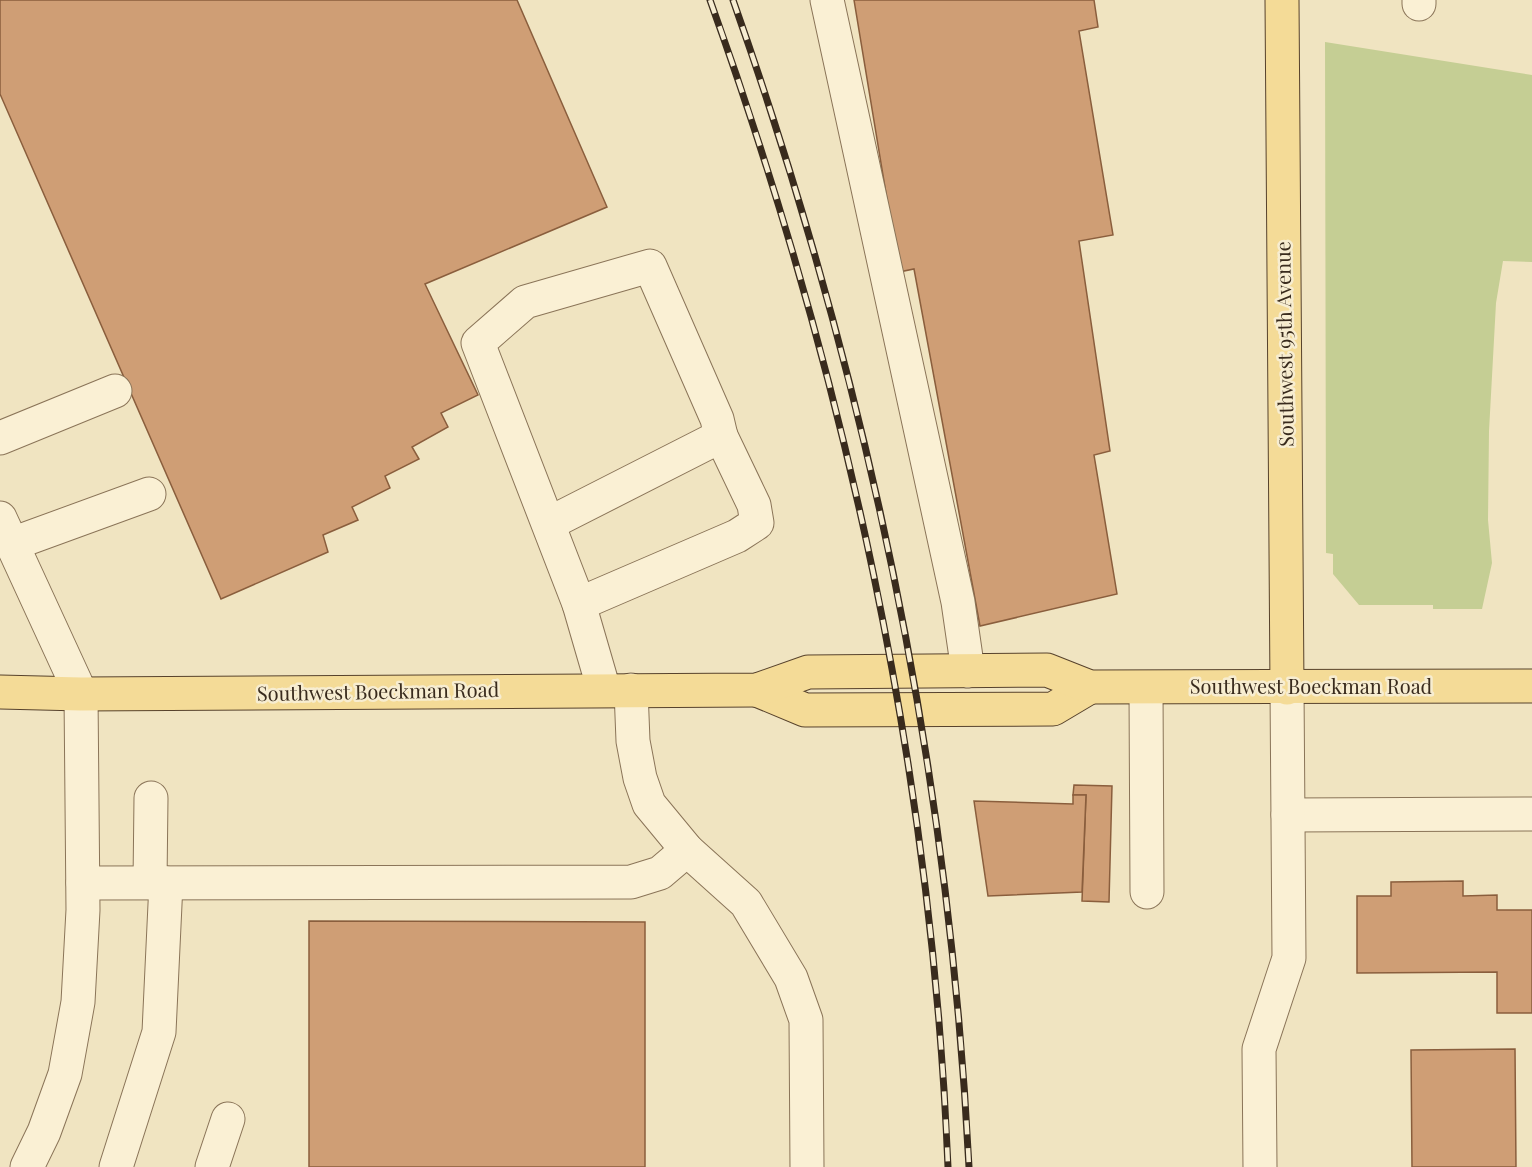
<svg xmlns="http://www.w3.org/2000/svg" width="1532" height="1167" font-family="'Playfair Display',serif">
<rect width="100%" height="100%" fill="#f0e4c1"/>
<path fill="#c5ce94" d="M 1325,42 L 1532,75 L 1532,262 L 1503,261 L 1496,303 L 1489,431 L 1488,520 L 1492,563 L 1482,609 L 1433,609 L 1433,605 L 1359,605 L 1333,574 L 1333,554 L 1326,553 Z"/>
<g fill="#cf9e75" stroke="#8a5e3d" stroke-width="1.5">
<path d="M 0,0 L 517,0 L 607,207 L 425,284 L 478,395 L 441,413 L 448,427 L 412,447 L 419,459 L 385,476 L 390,488 L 352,507 L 358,520 L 323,535 L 328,552 L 221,599 L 0,94 Z"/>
<path d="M 854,0 L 1094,0 L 1098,27 L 1079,31 L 1113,235 L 1079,241 L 1110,451 L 1094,455 L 1117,594 L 980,626 L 914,269 L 899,272 Z"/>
<path d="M 1074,785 L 1112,786 L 1109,902 L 1082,901 L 1086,795 L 1073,795 Z"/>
<path d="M 1073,795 L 1086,795 L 1082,892 L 988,896 L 974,801 L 1073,804 Z"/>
<path d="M 1463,881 L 1463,896 L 1497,895 L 1497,910 L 1532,910 L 1532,1013 L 1497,1013 L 1497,972 L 1357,973 L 1357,896 L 1391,896 L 1391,882 Z"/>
<path d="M 309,921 L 645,922 L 645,1167 L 309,1167 Z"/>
<path d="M 1515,1049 L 1516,1167 L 1412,1167 L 1411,1050 Z"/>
</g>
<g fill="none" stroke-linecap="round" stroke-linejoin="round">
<defs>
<g id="minor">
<path d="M 827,0 L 958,602 L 968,671"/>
<path d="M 1419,4 L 1419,0"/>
<path d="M 0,438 L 115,391"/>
<path d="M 0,518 L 81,694 L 83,910 L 78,1002 L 65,1074 L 44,1132 L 27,1167"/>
<path d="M 548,524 L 721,436 L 717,419 L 650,266 L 525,302 L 478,343 L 579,604 L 604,690"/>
<path d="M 12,544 L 149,494"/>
<path d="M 579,604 L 737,536 L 757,523 L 754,505 L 721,436"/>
<path d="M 1146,688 L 1147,892"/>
<path d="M 631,690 L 633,741 L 640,778 L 649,804 L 687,850 L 746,903 L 791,978 L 806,1020 L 807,1167"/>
<path d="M 1288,815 L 1532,814"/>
<path d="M 150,882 L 151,798"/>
<path d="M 83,883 L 631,882 L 660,873 L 687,850"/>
<path d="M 116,1167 L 159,1032 L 166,883"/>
<path d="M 212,1167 L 228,1119"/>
<path d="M 1260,1167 L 1259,1049 L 1289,958 L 1287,688"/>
</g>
<g id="major">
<path d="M 1282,0 L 1287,688"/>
<path d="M 757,690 L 805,710 L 1053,709 L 1090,687"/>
<path d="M 0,692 L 81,694 L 757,690 L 808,672 L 1047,670 L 1090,687 L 1532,686"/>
</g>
</defs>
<use href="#minor" stroke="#8a7458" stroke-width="35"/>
<use href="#major" stroke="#57422c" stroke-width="35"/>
<use href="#minor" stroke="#faf0d4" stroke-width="33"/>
<use href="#major" stroke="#f4db97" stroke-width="33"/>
<defs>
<g id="rail">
<path d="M 710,0 C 845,374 932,770 948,1167"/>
<path d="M 733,0 C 866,376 949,769 969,1167"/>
</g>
</defs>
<use href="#rail" stroke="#392b1d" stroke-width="7"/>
<use href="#rail" stroke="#f7edd1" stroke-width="4.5" stroke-dasharray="14" stroke-linecap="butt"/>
</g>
<g text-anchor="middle" stroke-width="5" stroke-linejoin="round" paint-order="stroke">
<g font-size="20" fill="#392b1d" stroke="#f7edd1">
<text transform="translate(1285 344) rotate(-91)" y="7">Southwest 95th Avenue</text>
<text x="1311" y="694">Southwest Boeckman Road</text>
<text transform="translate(378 692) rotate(-1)" y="7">Southwest Boeckman Road</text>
</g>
</g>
</svg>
